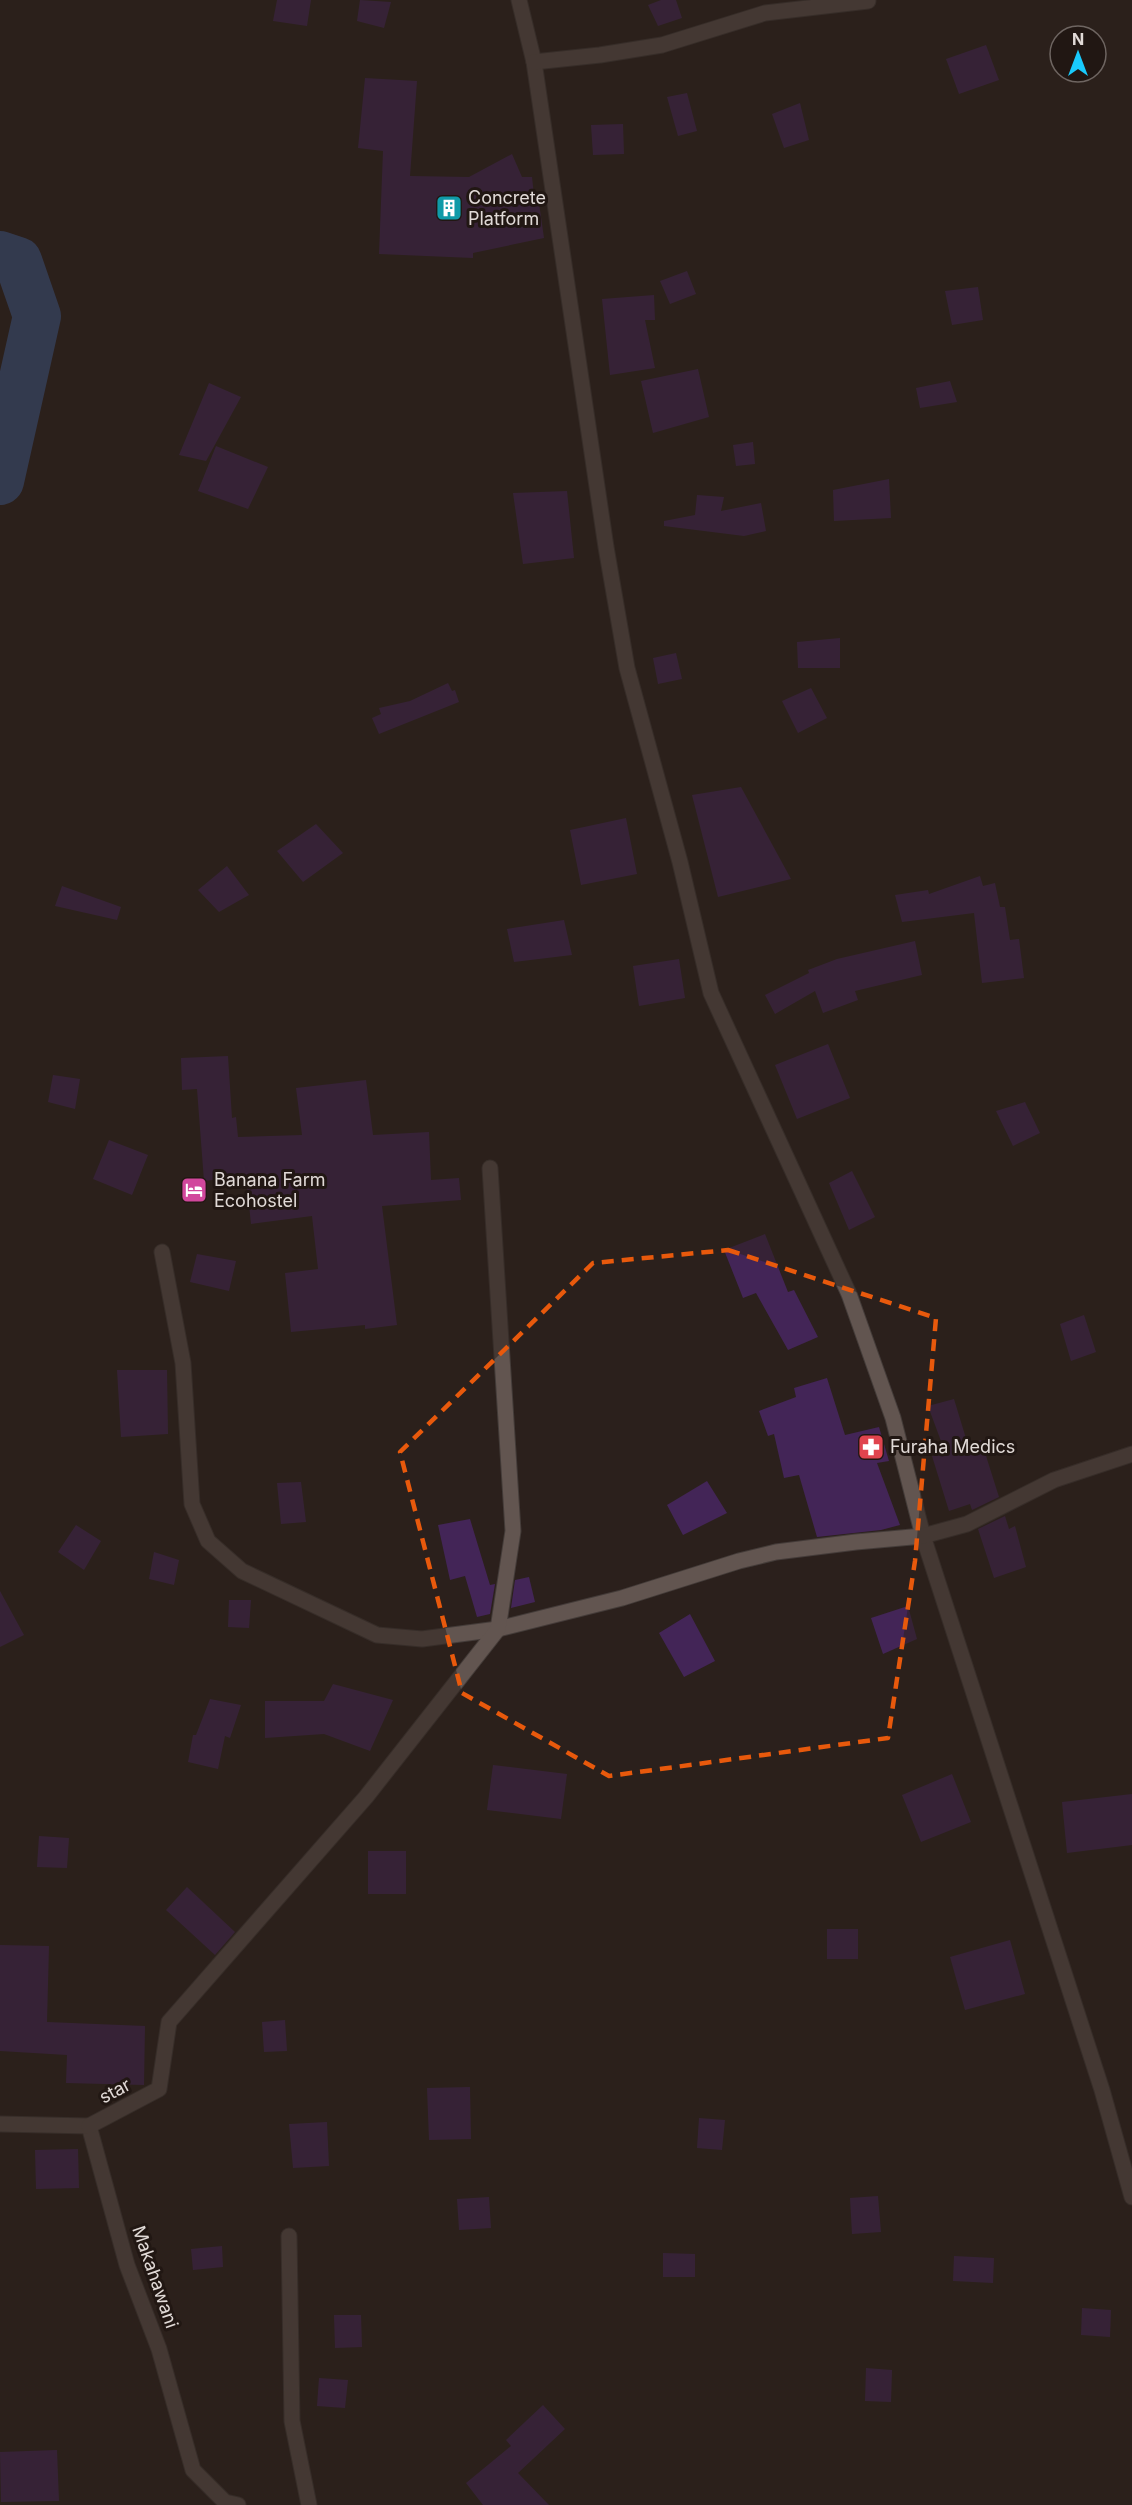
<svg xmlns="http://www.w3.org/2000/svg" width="1132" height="2505" font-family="Inter,sans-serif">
<rect width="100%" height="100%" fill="#2b201c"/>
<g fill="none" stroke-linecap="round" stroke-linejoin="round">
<path stroke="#3d598d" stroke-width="48" d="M 0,255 L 18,261 L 37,316 L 0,481"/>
</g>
<g fill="#432557">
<path d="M 277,0 L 311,0 L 307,26 L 273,21 Z"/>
<path d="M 360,0 L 391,2 L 384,28 L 357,21 Z"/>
<path d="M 661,0 L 676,0 L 682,18 L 658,26 L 648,5 Z"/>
<path d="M 986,45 L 999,80 L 959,94 L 946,59 Z"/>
<path d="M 365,78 L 417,81 L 410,176 L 469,177 L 512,154 L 522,177 L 532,177 L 535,204 L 539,203 L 544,238 L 473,253 L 473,258 L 379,254 L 383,151 L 358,148 Z"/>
<path d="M 687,93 L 697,131 L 678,136 L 667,97 Z"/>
<path d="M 800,103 L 809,140 L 784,148 L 772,114 Z"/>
<path d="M 623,124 L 624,154 L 593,155 L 591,125 Z"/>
<path d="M 687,271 L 696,294 L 670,304 L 660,281 Z"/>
<path d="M 978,287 L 983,320 L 952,325 L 945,291 Z"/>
<path d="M 654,295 L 655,320 L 645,320 L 655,368 L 610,375 L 602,299 Z"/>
<path d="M 698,369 L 709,417 L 653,433 L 641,381 Z"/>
<path d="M 950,381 L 957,402 L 920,408 L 916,388 Z"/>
<path d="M 209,383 L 241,397 L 206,461 L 179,455 Z"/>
<path d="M 753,442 L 755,464 L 736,466 L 733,445 Z"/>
<path d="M 216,446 L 268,467 L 248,509 L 198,491 Z"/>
<path d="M 889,479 L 891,518 L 834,521 L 833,490 Z"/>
<path d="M 567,491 L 574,558 L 523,564 L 513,493 Z"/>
<path d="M 697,495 L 724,497 L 721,511 L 761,503 L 766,531 L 744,536 L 664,526 L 664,521 L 695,515 Z"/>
<path d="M 840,638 L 840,668 L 798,668 L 797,642 Z"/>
<path d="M 676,653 L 682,679 L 658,684 L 653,658 Z"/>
<path d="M 448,683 L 452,691 L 455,690 L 459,702 L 379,734 L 372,718 L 381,714 L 379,708 L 410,701 Z"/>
<path d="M 811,688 L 827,718 L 798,733 L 782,701 Z"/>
<path d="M 741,787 L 791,879 L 718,897 L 692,795 Z"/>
<path d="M 626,818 L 637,874 L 581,885 L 570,830 Z"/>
<path d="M 316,824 L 343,853 L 303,882 L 277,851 Z"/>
<path d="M 227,866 L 249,895 L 219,912 L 198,890 Z"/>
<path d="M 980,876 L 983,886 L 995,883 L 1000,907 L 1005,907 L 1010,940 L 1019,939 L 1024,978 L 982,983 L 974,913 L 902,922 L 895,895 L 928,890 L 929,894 Z"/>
<path d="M 62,886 L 121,907 L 117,920 L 55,906 Z"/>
<path d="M 564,920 L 572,955 L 514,962 L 507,929 Z"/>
<path d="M 915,941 L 922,975 L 855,991 L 858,1000 L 823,1013 L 815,991 L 775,1014 L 765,995 L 809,973 L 808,970 L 837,959 Z"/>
<path d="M 679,959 L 685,998 L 639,1006 L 633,966 Z"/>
<path d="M 828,1044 L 850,1098 L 797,1119 L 775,1065 Z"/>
<path d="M 228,1056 L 232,1118 L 236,1117 L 238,1137 L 302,1135 L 296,1088 L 366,1080 L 373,1135 L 429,1132 L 431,1180 L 459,1178 L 461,1200 L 382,1206 L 397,1325 L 365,1329 L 365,1325 L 291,1332 L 285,1273 L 318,1269 L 312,1216 L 251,1224 L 246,1176 L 204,1181 L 197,1089 L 182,1090 L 181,1058 Z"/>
<path d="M 53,1075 L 80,1079 L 75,1109 L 48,1102 Z"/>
<path d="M 1025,1102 L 1040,1133 L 1013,1146 L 996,1111 Z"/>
<path d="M 109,1140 L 148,1155 L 132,1195 L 93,1179 Z"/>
<path d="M 852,1171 L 875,1217 L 849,1230 L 829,1183 Z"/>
<path d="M 765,1234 L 788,1292 L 794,1290 L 818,1337 L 788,1350 L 756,1293 L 743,1298 L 724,1250 Z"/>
<path d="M 197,1254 L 236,1261 L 229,1291 L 190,1282 Z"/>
<path d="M 1084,1315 L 1096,1352 L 1071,1361 L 1060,1324 Z"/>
<path d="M 117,1370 L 167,1370 L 168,1434 L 121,1437 Z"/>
<path d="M 827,1378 L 845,1435 L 879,1427 L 889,1461 L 877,1463 L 900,1525 L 881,1530 L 817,1537 L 799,1475 L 784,1478 L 774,1434 L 768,1436 L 759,1411 L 796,1397 L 794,1388 Z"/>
<path d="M 954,1399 L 968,1445 L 981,1440 L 999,1497 L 972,1510 L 970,1504 L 949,1511 L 932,1456 L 945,1452 L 928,1406 Z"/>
<path d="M 707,1481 L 727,1513 L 683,1535 L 667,1505 Z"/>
<path d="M 301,1482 L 306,1522 L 281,1524 L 277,1483 Z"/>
<path d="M 1005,1516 L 1009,1529 L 1015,1526 L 1026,1567 L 994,1578 L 978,1529 Z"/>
<path d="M 470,1519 L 490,1585 L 495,1584 L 490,1614 L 477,1617 L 465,1576 L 450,1580 L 438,1525 Z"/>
<path d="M 76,1525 L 101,1541 L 84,1570 L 58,1552 Z"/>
<path d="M 154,1552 L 179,1560 L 174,1585 L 149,1579 Z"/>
<path d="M 529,1577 L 535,1602 L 511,1608 L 515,1580 Z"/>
<path d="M 0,1591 L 24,1635 L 0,1647 Z"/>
<path d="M 229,1600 L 251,1600 L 249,1628 L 228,1627 Z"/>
<path d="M 908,1606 L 917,1639 L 883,1654 L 871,1618 Z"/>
<path d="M 690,1614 L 715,1661 L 684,1677 L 659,1633 Z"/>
<path d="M 333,1684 L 393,1700 L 370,1751 L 324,1734 L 265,1738 L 265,1701 L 324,1701 Z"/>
<path d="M 210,1699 L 241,1705 L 230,1738 L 225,1736 L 218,1769 L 188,1762 L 193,1735 L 196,1735 Z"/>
<path d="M 493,1765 L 567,1774 L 561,1819 L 487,1810 Z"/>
<path d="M 952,1774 L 971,1822 L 921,1842 L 902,1795 Z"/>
<path d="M 1132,1794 L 1132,1845 L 1067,1853 L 1062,1802 Z"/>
<path d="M 39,1836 L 69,1838 L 67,1868 L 37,1867 Z"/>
<rect x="368" y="1851" width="38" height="43"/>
<path d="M 187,1887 L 235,1932 L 215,1955 L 166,1910 Z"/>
<rect x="827" y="1929" width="31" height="30"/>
<path d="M 1010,1940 L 1025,1994 L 965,2010 L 950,1957 Z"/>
<path d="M 0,1945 L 49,1946 L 47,2022 L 145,2026 L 144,2085 L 66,2083 L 67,2055 L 0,2051 Z"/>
<path d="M 285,2020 L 287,2051 L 264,2052 L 262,2022 Z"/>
<path d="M 470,2087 L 471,2139 L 429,2140 L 427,2088 Z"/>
<path d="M 699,2118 L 725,2120 L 722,2150 L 697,2148 Z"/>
<path d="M 327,2122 L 329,2166 L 293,2168 L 289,2124 Z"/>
<path d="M 78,2149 L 79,2188 L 36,2189 L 35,2150 Z"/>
<path d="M 878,2196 L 881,2232 L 852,2234 L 850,2198 Z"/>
<path d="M 489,2197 L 491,2228 L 459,2230 L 457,2199 Z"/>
<path d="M 222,2246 L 223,2267 L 193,2270 L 191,2249 Z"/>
<path d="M 663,2253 L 695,2254 L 695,2277 L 663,2277 Z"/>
<path d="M 954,2256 L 994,2258 L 993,2283 L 953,2281 Z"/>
<path d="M 1082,2308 L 1111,2310 L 1110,2337 L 1081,2335 Z"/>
<path d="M 334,2315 L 361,2315 L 362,2347 L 335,2348 Z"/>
<path d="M 866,2368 L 892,2370 L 891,2402 L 865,2401 Z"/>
<path d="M 319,2378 L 348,2380 L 345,2408 L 317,2406 Z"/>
<path d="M 543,2405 L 565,2429 L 518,2473 L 549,2505 L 483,2505 L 466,2483 L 511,2446 L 506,2440 Z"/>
<path d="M 57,2450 L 59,2501 L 1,2502 L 0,2452 Z"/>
</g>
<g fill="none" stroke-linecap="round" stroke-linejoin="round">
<defs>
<g id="minor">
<path d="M 519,0 L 534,62 L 606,547 L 627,668 L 680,862 L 711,993 L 849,1294 L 893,1418 L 923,1536 L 1102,2090 L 1132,2197"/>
<path d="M 534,62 L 600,55 L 662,45 L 765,13 L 868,1"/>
<path d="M 162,1252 L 183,1363 L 192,1504 L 208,1541 L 242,1571 L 377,1635 L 422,1639 L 498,1629 L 622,1598 L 739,1561 L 776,1552 L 856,1542 L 923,1536 L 967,1524 L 1054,1480 L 1132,1454"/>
<path d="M 0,2124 L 89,2126 L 127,2265 L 159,2349 L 193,2470 L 225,2502 L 238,2505"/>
<path d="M 89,2126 L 159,2089 L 169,2022 L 366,1797 L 498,1629 L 513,1531 L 490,1168"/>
<path d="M 289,2236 L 292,2421 L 309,2505"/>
</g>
</defs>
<use href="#minor" stroke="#443c39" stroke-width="17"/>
<use href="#minor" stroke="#625550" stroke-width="15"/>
</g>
<path d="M0 0H1132V2505H0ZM 728,1250 L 936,1318 L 915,1561 L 888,1738 L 609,1776 L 462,1693 L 400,1452 L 593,1263 Z" fill="#2b201c" fill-opacity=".55" fill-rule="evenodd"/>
<path fill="none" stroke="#e8590c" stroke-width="4.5" stroke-dasharray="12 8" stroke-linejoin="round" d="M 728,1250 L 936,1318 L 915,1561 L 888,1738 L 609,1776 L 462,1693 L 400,1452 L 593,1263 Z"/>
<defs>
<symbol id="building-square" viewBox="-11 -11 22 22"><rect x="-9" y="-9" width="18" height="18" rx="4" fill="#0f9aa8" stroke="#211713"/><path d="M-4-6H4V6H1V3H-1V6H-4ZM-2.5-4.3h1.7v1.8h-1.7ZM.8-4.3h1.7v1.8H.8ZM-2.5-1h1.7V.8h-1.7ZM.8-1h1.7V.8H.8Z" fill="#fff"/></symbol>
<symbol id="hotel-square" viewBox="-11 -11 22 22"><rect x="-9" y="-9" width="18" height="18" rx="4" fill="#d1479c" stroke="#211713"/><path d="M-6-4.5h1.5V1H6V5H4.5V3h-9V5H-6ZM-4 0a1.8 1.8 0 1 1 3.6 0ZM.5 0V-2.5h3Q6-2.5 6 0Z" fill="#fff"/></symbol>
<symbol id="pharmacy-square" viewBox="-11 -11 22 22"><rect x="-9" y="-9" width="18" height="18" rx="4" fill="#e0444e" stroke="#211713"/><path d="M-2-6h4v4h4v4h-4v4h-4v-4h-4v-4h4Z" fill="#fff"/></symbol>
</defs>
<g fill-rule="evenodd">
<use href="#building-square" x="434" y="193" width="30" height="30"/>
<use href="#hotel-square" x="179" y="1175" width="30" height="30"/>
<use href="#pharmacy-square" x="856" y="1432" width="30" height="30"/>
</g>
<g text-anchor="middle" stroke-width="6" stroke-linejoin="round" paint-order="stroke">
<g font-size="18" fill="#e1dad7" stroke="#211713" text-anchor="start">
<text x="468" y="204">Concrete<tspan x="468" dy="21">Platform</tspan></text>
<text x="214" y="1186">Banana Farm<tspan x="214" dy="21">Ecohostel</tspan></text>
<text x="890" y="1453">Furaha Medics</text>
</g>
<g font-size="18" fill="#e1dad7" stroke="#211713">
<text transform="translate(115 2091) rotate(-28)" y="6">star</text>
<text transform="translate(155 2277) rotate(71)" y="6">Makahawani</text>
</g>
</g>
<g transform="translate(1078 54)"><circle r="28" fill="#211713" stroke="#6e6561" stroke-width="1.5"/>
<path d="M0-4.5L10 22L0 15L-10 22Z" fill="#19cafc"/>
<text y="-9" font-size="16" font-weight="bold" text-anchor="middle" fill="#e1dad7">N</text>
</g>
</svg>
